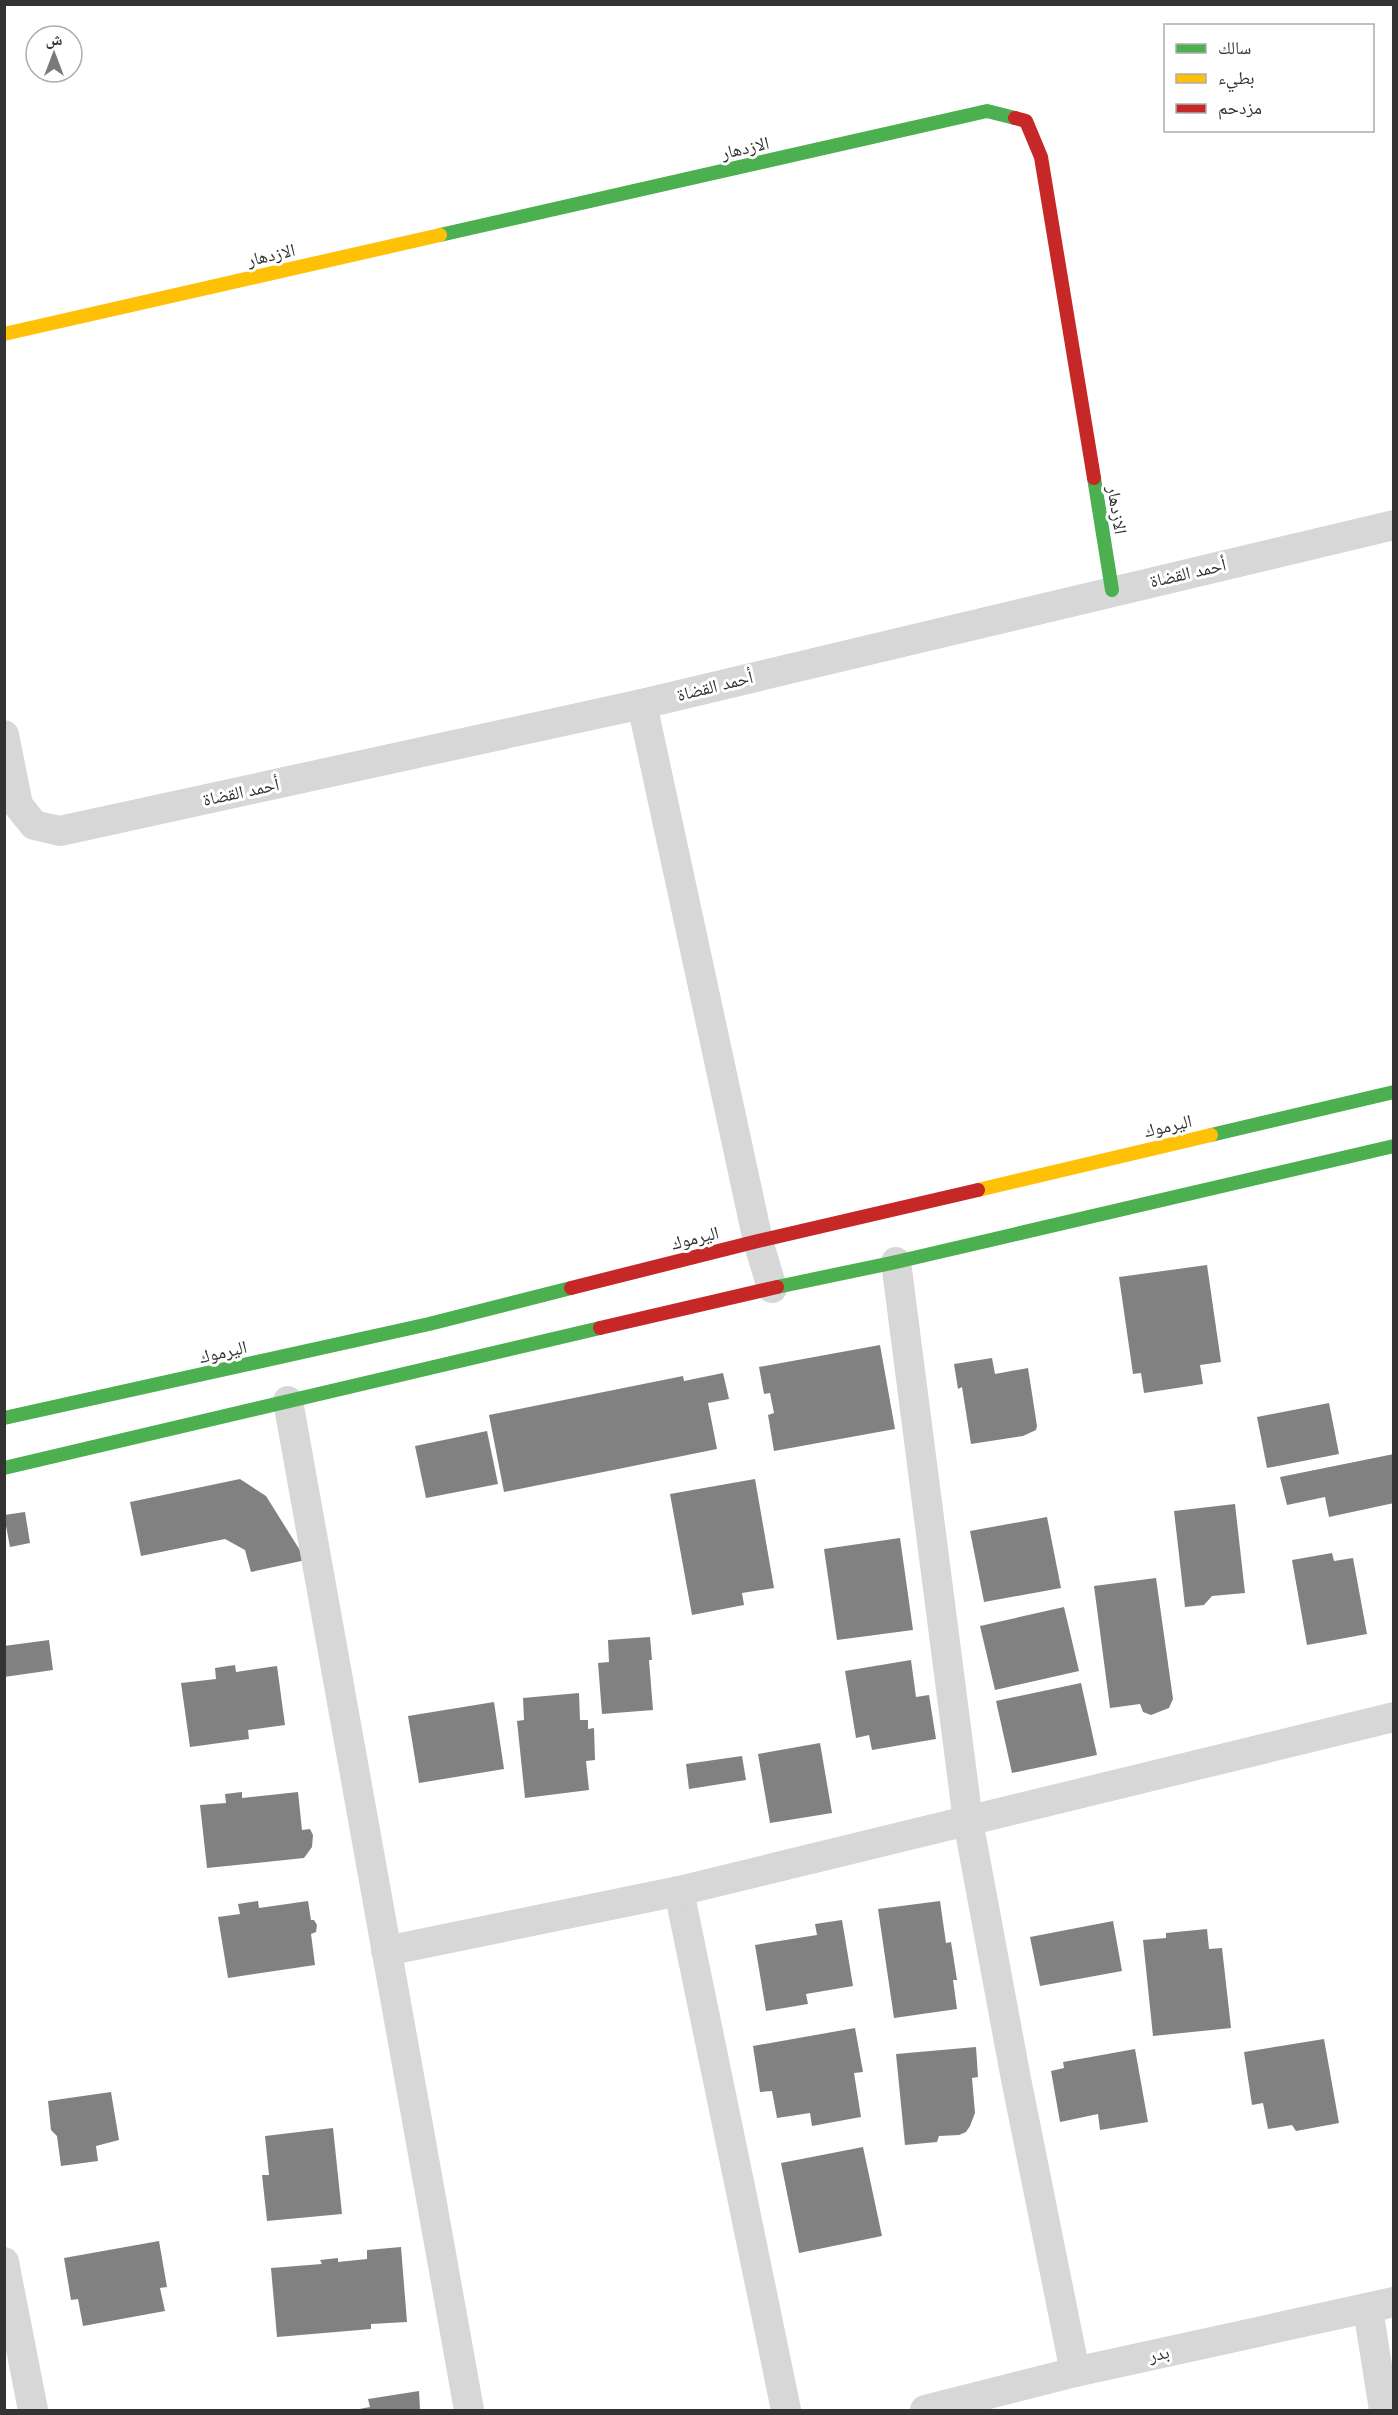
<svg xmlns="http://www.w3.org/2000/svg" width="1398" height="2415" font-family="Helvetica,'Noto Naskh Arabic',sans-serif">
<rect width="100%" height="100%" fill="#fff"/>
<g fill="#818181">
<path d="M 1207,1265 L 1221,1362 L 1200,1365 L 1203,1384 L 1144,1393 L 1141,1373 L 1133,1374 L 1119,1277 Z"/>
<path d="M 880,1345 L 895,1429 L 774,1451 L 768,1415 L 774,1413 L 770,1393 L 764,1394 L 759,1367 Z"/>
<path d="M 992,1358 L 995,1374 L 1028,1368 L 1037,1426 L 1036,1430 L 1023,1436 L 971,1444 L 962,1387 L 958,1389 L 954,1364 Z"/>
<path d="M 723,1373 L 729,1399 L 708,1403 L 717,1449 L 504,1492 L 489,1415 L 683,1376 L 684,1381 Z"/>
<path d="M 1329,1403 L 1339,1454 L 1267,1468 L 1257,1417 Z"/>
<path d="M 487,1431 L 498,1484 L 426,1498 L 415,1446 Z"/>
<path d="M 1394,1454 L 1394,1503 L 1329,1517 L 1325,1497 L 1287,1505 L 1280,1477 Z"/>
<path d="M 240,1479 L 266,1496 L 306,1560 L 251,1572 L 245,1550 L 225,1539 L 141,1556 L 130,1502 Z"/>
<path d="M 755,1479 L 774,1588 L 742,1593 L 744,1605 L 692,1615 L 670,1494 Z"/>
<path d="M 1235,1504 L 1245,1593 L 1212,1596 L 1204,1605 L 1185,1607 L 1174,1511 Z"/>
<path d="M 25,1512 L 30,1543 L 10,1547 L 4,1515 Z"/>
<path d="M 1047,1517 L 1061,1588 L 984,1602 L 970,1531 Z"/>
<path d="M 900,1538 L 913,1630 L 837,1640 L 824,1549 Z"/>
<path d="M 1332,1553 L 1334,1561 L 1353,1558 L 1367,1634 L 1307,1645 L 1292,1560 Z"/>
<path d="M 1156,1578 L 1173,1699 L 1169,1708 L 1151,1715 L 1143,1712 L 1140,1704 L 1110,1708 L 1094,1586 Z"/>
<path d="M 1064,1607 L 1079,1671 L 995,1690 L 980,1626 Z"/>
<path d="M 650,1637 L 652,1660 L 649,1660 L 653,1710 L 602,1714 L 598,1663 L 609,1662 L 608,1640 Z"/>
<path d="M 49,1640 L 53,1670 L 4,1677 L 4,1646 Z"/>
<path d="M 911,1660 L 916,1697 L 929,1695 L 936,1739 L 872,1750 L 869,1735 L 856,1738 L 845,1671 Z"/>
<path d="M 235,1665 L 236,1672 L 277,1666 L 285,1725 L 248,1730 L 249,1739 L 190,1747 L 181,1683 L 216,1679 L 215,1668 Z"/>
<path d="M 1081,1683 L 1097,1755 L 1012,1773 L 996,1701 Z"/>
<path d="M 579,1693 L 580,1720 L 588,1720 L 588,1729 L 594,1728 L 595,1760 L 586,1761 L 589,1790 L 525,1798 L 517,1721 L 524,1720 L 523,1698 Z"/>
<path d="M 494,1702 L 504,1769 L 419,1783 L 408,1716 Z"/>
<path d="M 820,1743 L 832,1813 L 770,1823 L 758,1754 Z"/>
<path d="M 742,1756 L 746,1780 L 689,1789 L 686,1764 Z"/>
<path d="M 242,1792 L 242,1798 L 298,1792 L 302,1830 L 310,1829 L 313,1835 L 312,1847 L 304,1858 L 207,1868 L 200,1805 L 226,1803 L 225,1794 Z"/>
<path d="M 258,1901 L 259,1908 L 308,1901 L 311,1920 L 314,1920 L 317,1925 L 316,1932 L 311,1934 L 315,1965 L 228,1978 L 218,1917 L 240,1914 L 238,1904 Z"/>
<path d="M 940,1901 L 946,1943 L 951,1942 L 957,1980 L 953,1980 L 957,2009 L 894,2018 L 878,1909 Z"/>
<path d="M 842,1920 L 853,1986 L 806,1994 L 808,2004 L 766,2011 L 755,1945 L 817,1935 L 815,1924 Z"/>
<path d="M 1113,1921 L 1122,1971 L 1040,1986 L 1030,1937 Z"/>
<path d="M 1207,1929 L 1209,1949 L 1222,1948 L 1231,2028 L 1153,2036 L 1143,1940 L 1166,1938 L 1166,1933 Z"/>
<path d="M 855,2028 L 863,2072 L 854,2073 L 861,2117 L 812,2126 L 810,2113 L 777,2118 L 772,2091 L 760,2092 L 753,2046 Z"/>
<path d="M 1324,2039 L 1339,2123 L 1296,2131 L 1292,2125 L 1268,2129 L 1263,2103 L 1252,2105 L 1244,2052 Z"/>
<path d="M 976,2047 L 978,2077 L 972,2078 L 975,2113 L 970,2126 L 966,2132 L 959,2135 L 939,2136 L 937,2142 L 905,2145 L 896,2054 Z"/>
<path d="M 1135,2049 L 1148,2122 L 1100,2130 L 1098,2114 L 1060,2122 L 1051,2071 L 1064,2068 L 1063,2062 Z"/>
<path d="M 111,2092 L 119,2140 L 96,2146 L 98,2161 L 61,2166 L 57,2136 L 51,2130 L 48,2101 Z"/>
<path d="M 333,2128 L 342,2214 L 267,2221 L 262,2175 L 269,2175 L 265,2136 Z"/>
<path d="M 863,2147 L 882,2236 L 799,2253 L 781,2163 Z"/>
<path d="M 159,2241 L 167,2287 L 160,2288 L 165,2311 L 83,2326 L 78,2299 L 71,2300 L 64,2258 Z"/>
<path d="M 401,2247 L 407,2322 L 371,2324 L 371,2329 L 277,2337 L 271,2268 L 322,2264 L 320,2260 L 338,2258 L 338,2262 L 367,2259 L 367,2250 Z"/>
<path d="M 419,2391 L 420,2410 L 354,2410 L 370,2407 L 368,2399 Z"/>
</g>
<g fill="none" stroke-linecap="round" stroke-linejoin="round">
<g stroke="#d7d7d7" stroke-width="30">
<path d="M 642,704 L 758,1241 L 772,1288"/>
<path d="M 4,735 L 18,805 L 34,825 L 60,831 L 642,704 L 1394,525"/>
<path d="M 896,1262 L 968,1821 L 1016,2079 L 1075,2372"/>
<path d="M 288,1401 L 469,2410"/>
<path d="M 679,1891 L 786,2410"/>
<path d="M 386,1951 L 679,1891 L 1394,1717"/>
<path d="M 4,2262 L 33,2410"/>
<path d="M 1368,2309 L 1384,2410"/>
<path d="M 925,2410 L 1075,2372 L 1394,2302"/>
</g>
<g stroke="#4caf50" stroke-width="14">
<path d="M 440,235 L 987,111 L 1015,118"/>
<path d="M 1094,478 L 1112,590"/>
<path d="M 1211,1135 L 1394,1092"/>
<path d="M 777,1287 L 896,1262 L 1394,1146"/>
<path d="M 4,1418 L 429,1324 L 571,1288"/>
<path d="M 4,1468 L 600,1328"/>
</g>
<g stroke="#ffc107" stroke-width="14">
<path d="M 4,334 L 440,235"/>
<path d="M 978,1190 L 1211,1135"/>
</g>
<g stroke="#c62828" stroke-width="14">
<path d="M 1015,118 L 1026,121 L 1041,157 L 1094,478"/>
<path d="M 571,1288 L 758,1241 L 978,1190"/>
<path d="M 600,1328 L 777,1287"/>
</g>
</g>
<g text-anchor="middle" stroke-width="6" stroke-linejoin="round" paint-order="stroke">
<g font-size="18" fill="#333" stroke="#fff">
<text transform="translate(745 148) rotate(-13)" y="6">الازدهار</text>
<text transform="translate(271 255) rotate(-13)" y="6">الازدهار</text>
<text transform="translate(1117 510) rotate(81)" y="6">الازدهار</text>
<text transform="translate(1188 573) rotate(-13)" y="6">أحمد القضاة</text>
<text transform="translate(715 686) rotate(-14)" y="6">أحمد القضاة</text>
<text transform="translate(241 792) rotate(-12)" y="6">أحمد القضاة</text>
<text transform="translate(1168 1126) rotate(-13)" y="6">اليرموك</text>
<text transform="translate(695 1238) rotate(-14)" y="6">اليرموك</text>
<text transform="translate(223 1352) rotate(-13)" y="6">اليرموك</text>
<text transform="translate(1159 2354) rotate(-12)" y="6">بدر</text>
</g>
</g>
<rect width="1398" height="2415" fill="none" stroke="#333333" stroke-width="12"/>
<rect x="1164" y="24" width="210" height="108" fill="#ffffff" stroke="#adadad" stroke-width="1.5"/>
<rect x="1176" y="44" width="30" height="9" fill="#4caf50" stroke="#adadad" stroke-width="1.5"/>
<text x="1218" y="54" font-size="18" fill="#333333">سالك</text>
<rect x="1176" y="74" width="30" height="9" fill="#ffc107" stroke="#adadad" stroke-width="1.5"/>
<text x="1218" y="84" font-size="18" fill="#333333">بطيء</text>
<rect x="1176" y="104" width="30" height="9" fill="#c62828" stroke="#adadad" stroke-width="1.5"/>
<text x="1218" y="114" font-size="18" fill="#333333">مزدحم</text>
<g transform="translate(54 54)"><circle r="28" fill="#ffffff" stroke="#adadad" stroke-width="1.5"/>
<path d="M0-4.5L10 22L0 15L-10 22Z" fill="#7a7a7a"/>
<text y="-9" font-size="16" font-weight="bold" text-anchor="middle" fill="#333333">ش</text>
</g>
</svg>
